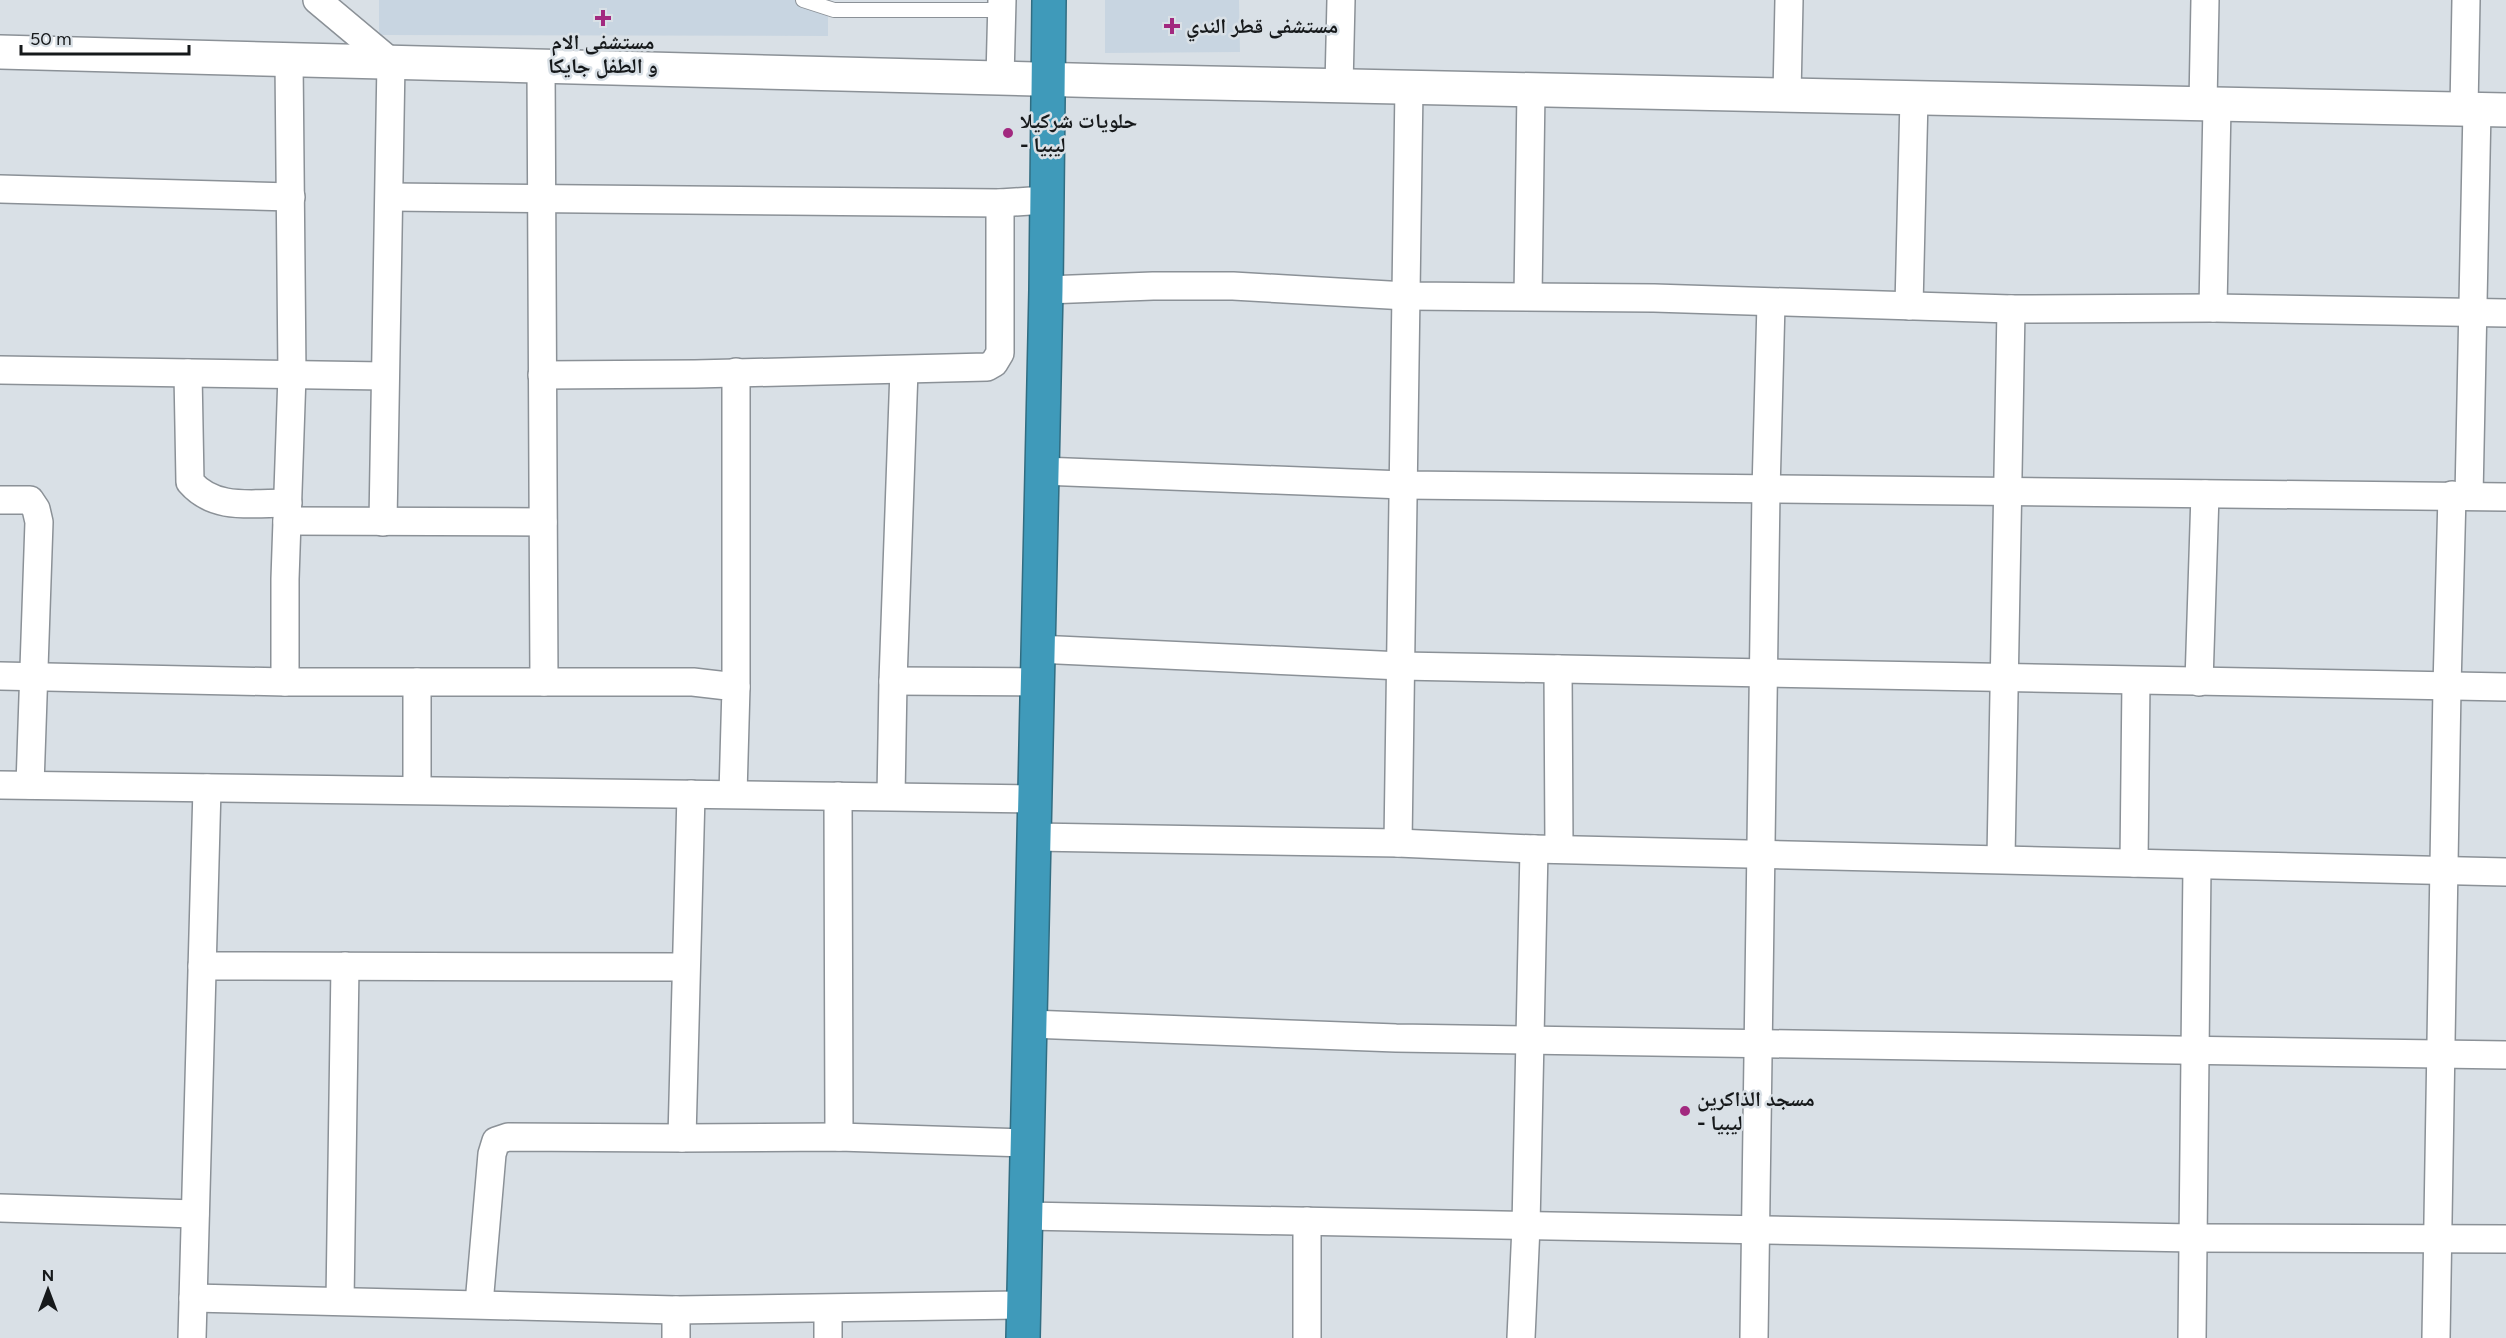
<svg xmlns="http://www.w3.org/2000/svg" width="2506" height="1338" font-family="Figtree,'Noto Naskh Arabic',sans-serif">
<rect width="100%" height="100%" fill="#d9e0e6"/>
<g fill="#c8d5e1">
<path d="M 379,0 L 828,0 L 828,36 L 379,35 Z"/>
<path d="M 1105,0 L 1239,0 L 1240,52 L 1105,53 Z"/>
</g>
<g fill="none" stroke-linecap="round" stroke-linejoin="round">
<defs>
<path id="lane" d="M 803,0 L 834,10 L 1001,10"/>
<g id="street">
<path d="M 317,0 L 391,62 L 383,522"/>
<path d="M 541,66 L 544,682"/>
<path d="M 1000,78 L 1002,0"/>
<path d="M 1339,86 L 1341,0"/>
<path d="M 1787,95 L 1789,0"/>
<path d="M 2203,103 L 2205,0"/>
<path d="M 2464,109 L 2466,0"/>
<path d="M 0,189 L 291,197"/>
<path d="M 390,197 L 1000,203 L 1045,200"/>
<path d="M 1046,290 L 1153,286 L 1233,286 L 1406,296 L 1654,298 L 2011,309 L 2213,308 L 2506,313"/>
<path d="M 1528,296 L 1531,90"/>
<path d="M 1909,306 L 1914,98"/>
<path d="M 2213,308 L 2217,105"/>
<path d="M 0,370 L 384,376"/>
<path d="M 188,373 L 190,482 C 215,511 252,503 288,503"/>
<path d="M 542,375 L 695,374 L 987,367 L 994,363 L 1000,353 L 1000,203"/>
<path d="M 1042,471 L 1403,485 L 2506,497"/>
<path d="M 2469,496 L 2477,109"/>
<path d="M 0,500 L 30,500 L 36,509 L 39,522 L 30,785"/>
<path d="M 287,521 L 543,522"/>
<path d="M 1037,649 L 1401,666 L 2506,687"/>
<path d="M 1558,669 L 1559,847"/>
<path d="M 0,676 L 285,682 L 693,682 L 736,687 L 733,794"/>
<path d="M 893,681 L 1037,682"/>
<path d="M 285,682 L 285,579 L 292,375 L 289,60"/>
<path d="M 417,682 L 417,790"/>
<path d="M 2199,682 L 2205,494"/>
<path d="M 736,687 L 736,372"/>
<path d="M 0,785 L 1036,799"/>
<path d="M 838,796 L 839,1137"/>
<path d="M 891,796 L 893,681 L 904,370"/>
<path d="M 1034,837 L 1398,843 L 1534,849 L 2506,872"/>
<path d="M 1398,843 L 1409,87"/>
<path d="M 2001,858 L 2011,309"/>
<path d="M 2134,863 L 2136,681"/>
<path d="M 202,966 L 685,967"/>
<path d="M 1030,1024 L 1396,1038 L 2506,1055"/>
<path d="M 682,1138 L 839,1137 L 1028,1143"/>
<path d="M 0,1208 L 195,1214"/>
<path d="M 1025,1216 L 2193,1238 L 2506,1239"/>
<path d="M 193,1298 L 676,1310 L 1023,1305"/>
<path d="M 340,1301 L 345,966"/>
<path d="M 479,1304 L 492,1154 L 496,1141 L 508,1137 L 682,1138 L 691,794"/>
<path d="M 192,1338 L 207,788"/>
<path d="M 676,1338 L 676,1310"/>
<path d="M 828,1338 L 828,1309"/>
<path d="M 1307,1338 L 1307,1221"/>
<path d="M 1521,1338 L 1526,1226 L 1534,849"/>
<path d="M 1754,1338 L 1766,491 L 1771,303"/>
<path d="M 2192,1338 L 2197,865"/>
<path d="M 2436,1338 L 2447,687 L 2452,495"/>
</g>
<path id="secondary" d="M 0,52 L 1110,81 L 2506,110"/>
<path id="highway" d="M 1023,1338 L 1046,290 L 1049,0"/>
</defs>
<use href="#lane" stroke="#8b9197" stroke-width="16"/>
<use href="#street" stroke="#8b9197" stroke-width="30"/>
<use href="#secondary" stroke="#8b9197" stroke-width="36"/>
<use href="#highway" stroke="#316d82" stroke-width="36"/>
<use href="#lane" stroke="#fff" stroke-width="14"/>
<use href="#street" stroke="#fff" stroke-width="27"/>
<use href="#secondary" stroke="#fff" stroke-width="33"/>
<use href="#highway" stroke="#3f9aba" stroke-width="33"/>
</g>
<g fill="#a2297f" stroke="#d9e0e6" stroke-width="2">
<path d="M600 9h6v6h6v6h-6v6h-6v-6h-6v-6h6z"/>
<path d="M1169 17h6v6h6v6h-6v6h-6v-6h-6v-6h6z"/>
<circle cx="1008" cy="133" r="6"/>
<circle cx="1685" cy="1111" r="6"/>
</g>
<g text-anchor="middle" stroke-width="5" stroke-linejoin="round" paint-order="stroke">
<g font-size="21" font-weight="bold" fill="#16191b" stroke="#d9e0e6" text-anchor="start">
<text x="1186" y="33">مستشفى قطر الندي</text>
<text x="603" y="49" text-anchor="middle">مستشفى الام<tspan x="603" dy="24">و الطفل جايكا</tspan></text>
<text x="1020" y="128">حلويات شركيلا<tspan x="1020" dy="24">- ليبيا</tspan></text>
<text x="1697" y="1106">مسجد الذاكرين<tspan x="1697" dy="24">- ليبيا</tspan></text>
</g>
</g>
<g transform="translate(48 1290)" stroke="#d9e0e6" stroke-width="4.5" paint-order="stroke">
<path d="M0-4.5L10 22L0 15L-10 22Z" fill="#16191b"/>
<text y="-9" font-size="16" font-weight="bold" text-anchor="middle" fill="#16191b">N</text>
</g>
<path d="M21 45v9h168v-9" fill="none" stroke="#16191b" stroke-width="3"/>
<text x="30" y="45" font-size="18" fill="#16191b" stroke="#d9e0e6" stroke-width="4.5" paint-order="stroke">50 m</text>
</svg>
